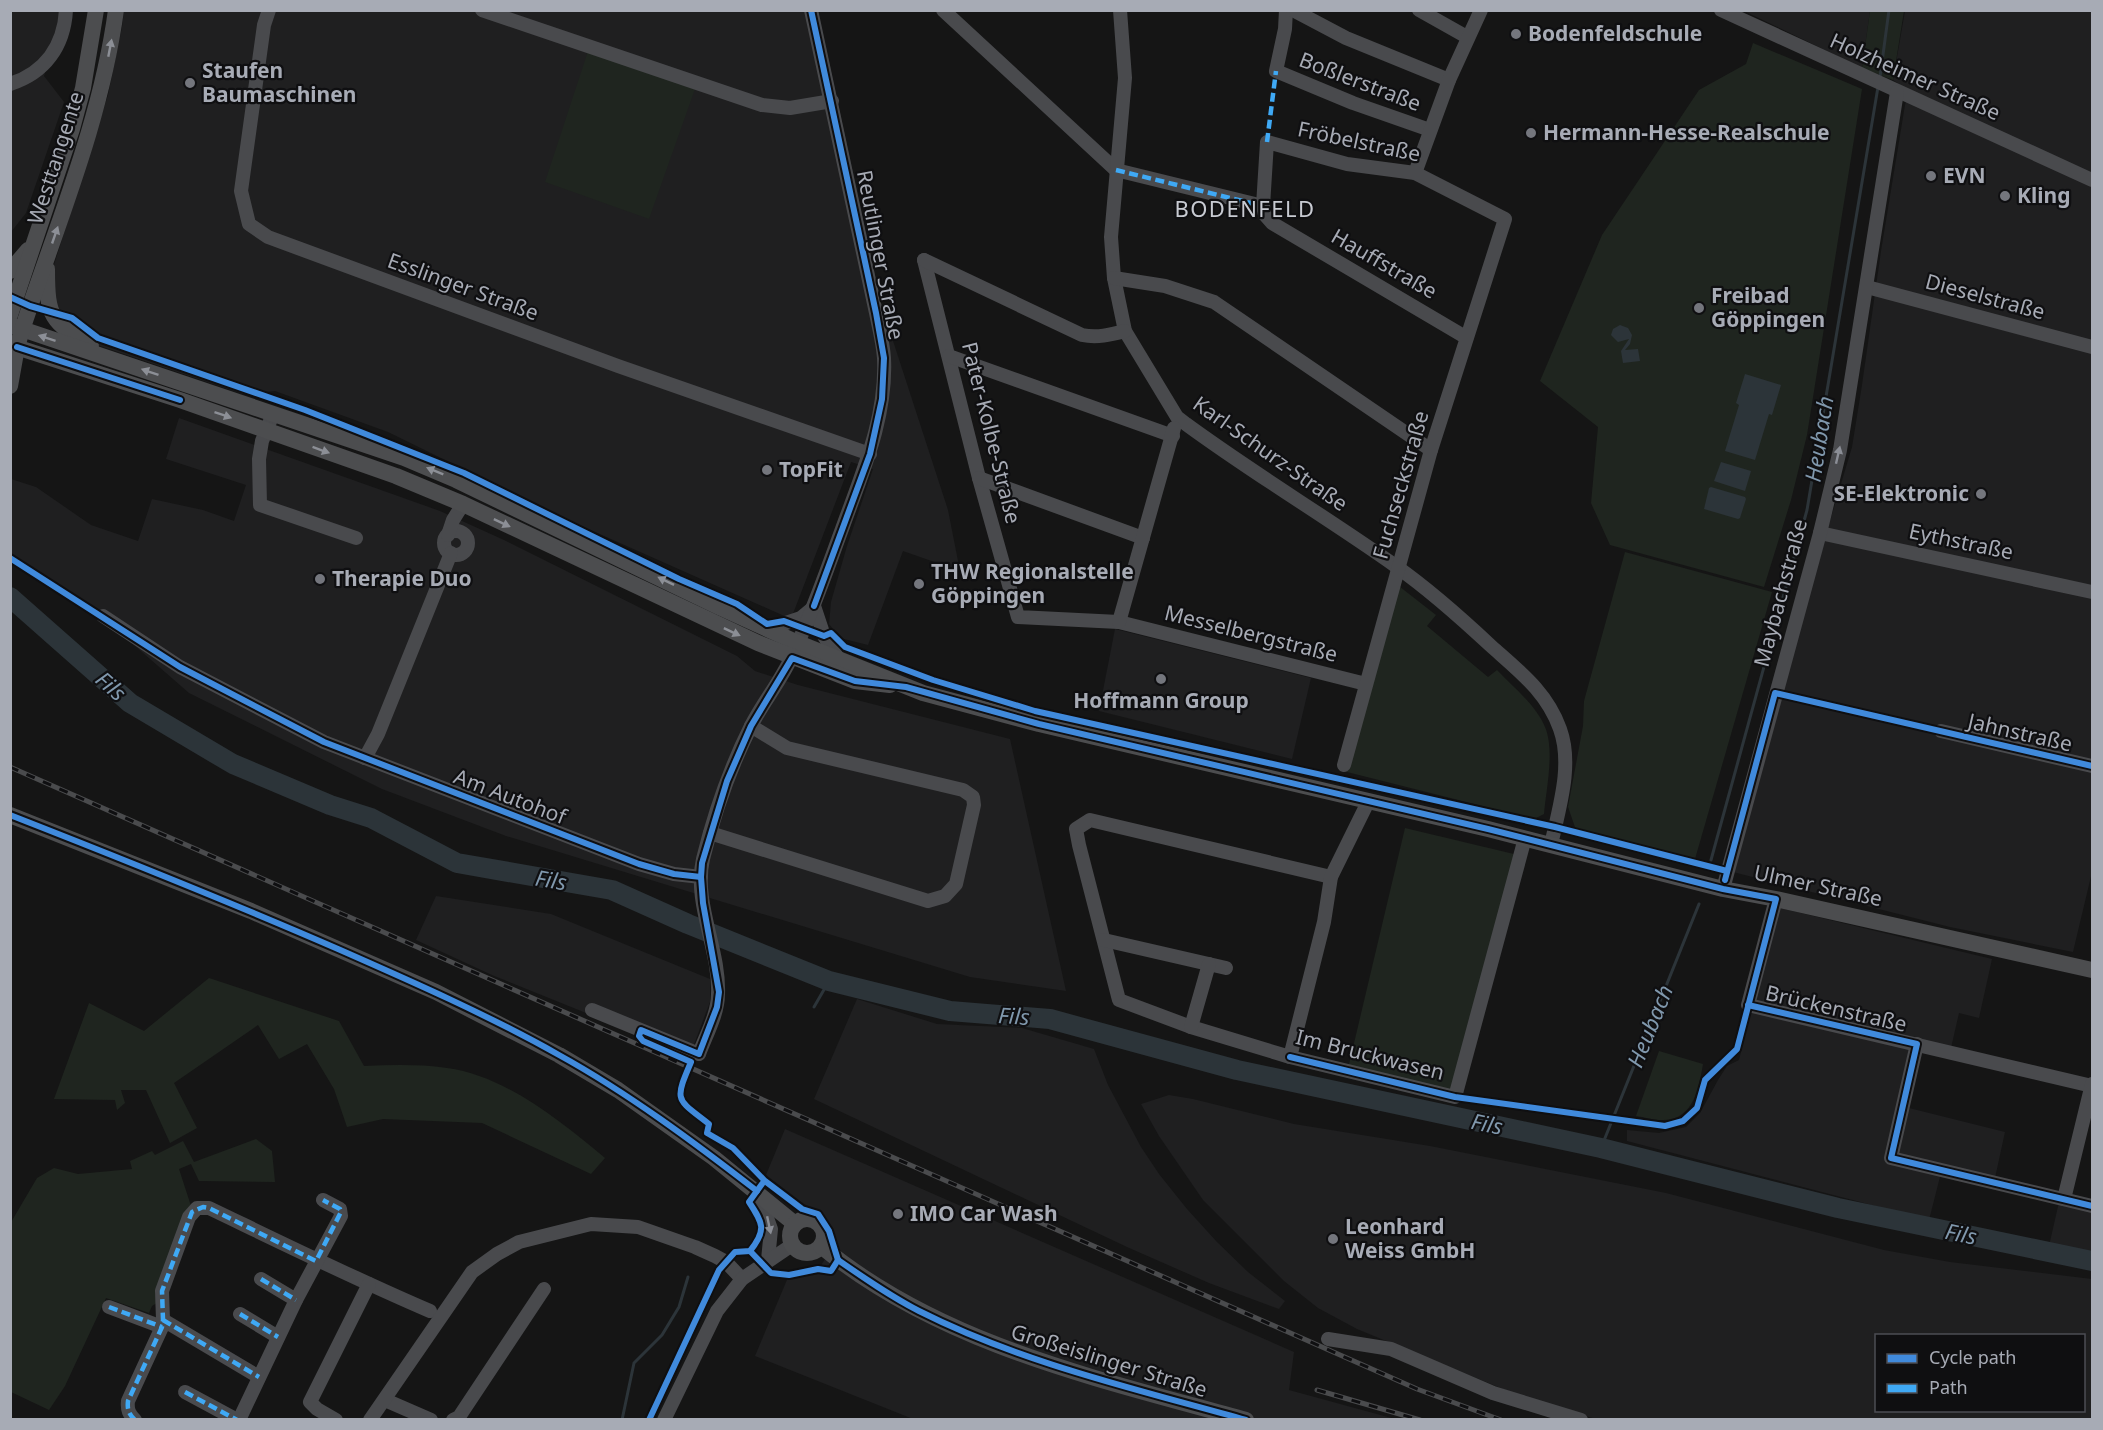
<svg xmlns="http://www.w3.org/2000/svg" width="2103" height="1430" font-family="'Noto Sans',sans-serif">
<rect width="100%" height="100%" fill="#151515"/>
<g fill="#1f1f20" fill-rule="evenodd">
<path d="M 11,11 L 62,11 L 62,24 L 44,76 L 64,102 L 26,213 L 11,232 Z"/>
<path d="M 124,11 L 818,11 L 882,307 L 948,510 L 960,571 L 903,551 L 868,645 L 840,638 L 829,624 L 831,602 L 847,546 L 873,469 L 851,462 L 791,619 L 566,519 L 388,432 L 275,391 L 243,394 L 97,345 L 80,336 L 55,307 L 51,274 L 108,95 L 122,27 Z"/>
<path d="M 1744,11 L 1870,11 L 1862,68 L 1796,36 Z"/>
<path d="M 1905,11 L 2092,11 L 2092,872 L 2073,952 L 1950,927 L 1733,872 L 1788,662 L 1852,447 L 1862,385 L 1881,251 L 1905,105 L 1909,91 L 1893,80 Z"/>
<path d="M 179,418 L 440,511 L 504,540 L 737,656 L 755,671 L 798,685 L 1010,739 L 1066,991 L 970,977 L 506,836 L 382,789 L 189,693 L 103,618 L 11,564 L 11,479 L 36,487 L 91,525 L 138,541 L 152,499 L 203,510 L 234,521 L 246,485 L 166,459 Z"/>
<path d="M 1115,629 L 1311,678 L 1292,759 L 1099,711 Z"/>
<path d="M 436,896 L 551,914 L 710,979 L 710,1002 L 690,1055 L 492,975 L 416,940 Z"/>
<path d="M 1776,907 L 1992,959 L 1979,1018 L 1959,1013 L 1951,1048 L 1918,1040 L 1901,1106 L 2005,1132 L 1995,1178 L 1943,1165 L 1929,1220 L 1627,1141 L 1627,1130 L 1659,1133 L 1686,1127 L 1700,1113 L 1718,1080 L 1727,1066 L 1739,1060 Z"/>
<path d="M 857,999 L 937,1024 L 1022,1028 L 1094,1049 L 1108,1085 L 1141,1147 L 1159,1174 L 1187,1209 L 1217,1242 L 1248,1272 L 1285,1301 L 1279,1309 L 1209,1283 L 1127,1247 L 814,1099 Z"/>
<path d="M 1169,1095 L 1193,1099 L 1294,1124 L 1430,1146 L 1666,1193 L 1884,1250 L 1950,1262 L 2092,1279 L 2092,1419 L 1599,1420 L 1520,1396 L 1357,1329 L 1318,1308 L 1284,1281 L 1203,1200 L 1159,1136 L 1141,1104 ZM 1876,1336 L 2084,1336 L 2084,1410 L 1876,1410 Z"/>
<path d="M 785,1129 L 1294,1352 L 1289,1390 L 1395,1419 L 913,1419 L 755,1356 L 789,1275 L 817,1272 L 835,1243 L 830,1229 L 825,1220 L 766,1175 Z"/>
<path d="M 2059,1202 L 2092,1210 L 2092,1253 L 2049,1246 Z"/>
</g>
<g fill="#1f251f">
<path d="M 1870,11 L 1904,11 L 1893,80 L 1862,68 Z"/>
<path d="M 1753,43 L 1862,89 L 1807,435 L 1791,500 L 1764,587 L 1610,545 L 1591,503 L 1598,427 L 1540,381 L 1602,235 L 1699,90 L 1746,64 Z"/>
<path d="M 588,51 L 695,89 L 649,219 L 545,182 Z"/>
<path d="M 1625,552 L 1772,592 L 1695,859 L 1576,830 L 1568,807 L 1583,726 L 1584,701 Z"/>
<path d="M 1395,583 L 1436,615 L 1427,626 L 1488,677 L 1497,670 C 1513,687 1536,705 1545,727 C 1555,750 1546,790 1544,814 L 1534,819 L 1343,771 Z"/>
<path d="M 1405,828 L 1518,855 L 1452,1100 L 1346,1077 Z"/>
<path d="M 209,978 L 339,1021 L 364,1066 C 391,1065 419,1064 447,1068 C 506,1076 560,1121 605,1158 L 591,1174 L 482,1123 L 383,1119 L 347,1127 L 334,1089 L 307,1044 L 279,1059 L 258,1025 L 174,1083 L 197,1128 L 170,1143 L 146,1090 L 121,1090 L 125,1103 L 117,1110 L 115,1100 L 54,1099 L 89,1003 L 144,1031 Z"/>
<path d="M 1659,1051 L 1703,1064 C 1699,1087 1694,1119 1664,1120 C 1655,1121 1645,1117 1636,1116 Z"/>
<path d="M 256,1139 L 272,1151 L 275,1182 L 199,1181 L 191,1164 L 179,1169 L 191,1206 L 166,1261 L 155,1293 L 157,1303 L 152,1306 L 149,1313 L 106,1298 L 65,1386 L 49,1410 L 11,1392 L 10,1224 L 37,1178 L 54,1168 L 78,1174 L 132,1169 L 130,1161 L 152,1151 L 155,1155 L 183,1141 L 194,1162 Z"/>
</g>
<g fill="#2c3439">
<path d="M 1620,325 L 1628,328 L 1632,335 L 1630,344 L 1625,350 L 1638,349 L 1640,361 L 1623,363 L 1621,351 L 1629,339 L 1618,342 L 1611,335 L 1613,329 Z"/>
<path d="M 1745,374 L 1781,385 L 1772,415 L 1769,414 L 1755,460 L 1725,451 L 1739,405 L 1736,403 Z"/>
<path d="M 1721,462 L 1751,471 L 1745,491 L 1714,481 Z"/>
<path d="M 1711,487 L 1745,497 L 1746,499 L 1740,518 L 1738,519 L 1704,509 L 1709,488 Z"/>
</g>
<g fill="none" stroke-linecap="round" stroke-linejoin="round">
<g stroke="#2c3439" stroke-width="3">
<path d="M 1880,77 L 1889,10"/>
<path d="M 1711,860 L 1807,510 L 1878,87"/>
<path d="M 814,1007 L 829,981"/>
<path d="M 1601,1148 L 1699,904"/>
<path d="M 622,1420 L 634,1363 L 662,1335 L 679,1307 L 688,1277"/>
</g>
<path stroke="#2c3439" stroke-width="20" d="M 10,597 L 130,703 L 233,764 L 330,805 L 371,818 L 457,863 L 612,890 L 688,924 L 829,981 L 950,1011 L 1050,1019 L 1237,1070 L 1601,1148 L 1838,1208 L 2092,1261"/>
<g stroke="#494a4d" stroke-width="14">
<path d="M 269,10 L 264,25 L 241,191 L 249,224 L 268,237 L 618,366 L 870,454"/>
<path d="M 482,10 L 762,105 L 790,108 L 832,101"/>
<path d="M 943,10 L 1116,170 L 1263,206"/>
<path d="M 1120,10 L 1125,78 L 1111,237 L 1114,278 L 1125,331 L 1177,417 L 1186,424 C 1254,474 1328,518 1397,567 C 1431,591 1461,618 1491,646 C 1519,671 1547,692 1560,729 C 1573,765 1559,808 1551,845"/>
<path d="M 1286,10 L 1285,29 L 1276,71 L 1353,103 L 1430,130"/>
<path d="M 1293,10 L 1346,38 L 1449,80"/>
<path d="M 1419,10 L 1467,37"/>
<path d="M 1721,10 L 2092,180"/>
<path d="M 10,84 C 45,73 64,46 66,10"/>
<path d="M 1415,173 L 1449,80 L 1481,10"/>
<path d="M 924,260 L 979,478 L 1018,617 L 1119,622 L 1366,684"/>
<path d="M 924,260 L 1082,335 C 1097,338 1110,335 1125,331"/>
<path d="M 1114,278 L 1165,286 L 1214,302 L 1431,450"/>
<path d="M 1867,287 L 2092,347"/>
<path d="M 949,356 L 1173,436"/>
<path d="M 273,414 L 262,441 L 259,459 L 260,505 L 356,538"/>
<path d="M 979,478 L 1143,538"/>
<circle cx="456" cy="543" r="12"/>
<path d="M 1820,533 L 2092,592"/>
<path d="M 448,535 L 453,520 L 463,504"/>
<path d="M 814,606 L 824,636 L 838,658"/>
<path d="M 103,616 L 180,667 L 324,742 L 639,864 L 674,874 L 701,877"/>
<path d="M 1119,622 L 1174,428"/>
<path d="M 768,629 L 801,618 L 813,608"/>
<path d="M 1941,731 L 2092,766"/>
<path d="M 365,758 L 378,734 L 451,553"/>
<path d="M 1344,765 L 1431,450 L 1505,219 L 1415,173 L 1347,164 L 1267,142 L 1263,206 L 1265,215 L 1272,223 L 1467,338"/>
<path d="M 710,833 L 928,901 L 945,896 L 956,884 L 974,805 L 973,797 L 963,790 L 787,748 L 751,726"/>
<path d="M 1331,877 L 1090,820 L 1076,829 L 1079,845 L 1119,1000 L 1191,1027 L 1290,1057 L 1455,1097 L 1525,838"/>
<path d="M 1723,889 L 1820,533 L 1840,450 L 1897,92"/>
<path d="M 1776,899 L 1748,1005 L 2092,1086"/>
<path d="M 1104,940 L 1226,968"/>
<path d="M 592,1010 L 699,1054 C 706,1035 718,1014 718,994 C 720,950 693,903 703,859 C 714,814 730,768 751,726 C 763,702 781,681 792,656 C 812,614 826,572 842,529 C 862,473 887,418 884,358 C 883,343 879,328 876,313 L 811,10"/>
<path d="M 1191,1027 L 1209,964"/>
<path d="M 1917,1044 L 1891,1158 L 2092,1206"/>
<path d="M 1290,1057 L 1324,922 L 1331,877 L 1368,802"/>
<path d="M 759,1195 L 771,1229 L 768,1260"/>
<path d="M 2064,1199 L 2092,1084"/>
<path d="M 261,1279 L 296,1300"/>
<path d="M 109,1307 L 162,1327"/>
<path d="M 240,1314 L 278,1337"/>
<path d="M 163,1320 L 259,1377"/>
<path d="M 1328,1339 L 1391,1349 L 1493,1393 L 1581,1420"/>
<path d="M 185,1392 L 237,1420"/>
<path d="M 385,1400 L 431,1420"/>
<path d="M 135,1420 C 129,1414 127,1410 128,1401 L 162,1327 L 163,1320 L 162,1291 L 189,1217 L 197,1208 L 209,1208 C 282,1243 355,1279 430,1311"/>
<path d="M 239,1420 L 296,1300 L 341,1216 L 340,1209 L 323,1200"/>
<path d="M 336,1420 L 317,1409 L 310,1402 L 369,1284"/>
<path d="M 370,1420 L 472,1272 L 497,1254 L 519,1242 L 591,1224 L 638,1227 L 695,1247 L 715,1256 L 726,1262 L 742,1279"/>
<path d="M 453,1420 L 459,1417 L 544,1289"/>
<path d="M 664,1420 L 717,1311 L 742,1279 L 792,1245"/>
</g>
<g stroke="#4c4d4f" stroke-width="16">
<path d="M 47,269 C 47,318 51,321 91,346"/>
<path d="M 10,271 L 28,250"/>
<path d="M 10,315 L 72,129 L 83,88 L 96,10"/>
<path d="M 10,325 L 404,458 L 456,480 L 719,607 L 798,643 L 923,693 L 1039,724 L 1488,829 L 1723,889 L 1776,899 L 2092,970"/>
<path d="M 10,345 L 180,400 L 396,476 L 463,504 L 758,643 L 855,681 L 890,685"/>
<path d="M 10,386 L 17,347 L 22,330 C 57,224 101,121 116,10"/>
<path d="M 10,815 L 251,911 L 436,992 L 559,1055 L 618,1090 L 714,1158 L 795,1224"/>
<circle cx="807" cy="1236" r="17"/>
<path d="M 821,1246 C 941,1345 1099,1379 1246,1420"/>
</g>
<defs>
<g id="rail">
<path d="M 10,767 L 1417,1389 L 1501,1420"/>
<path d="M 1317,1390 L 1420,1420"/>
</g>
</defs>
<use href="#rail" stroke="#4a4b4d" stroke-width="5"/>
<use href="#rail" stroke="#0f0f11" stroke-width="3" stroke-dasharray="9" stroke-linecap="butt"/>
<g stroke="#3fa9f5" stroke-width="4.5" stroke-dasharray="9 4.5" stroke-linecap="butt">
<path d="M 1267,142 L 1276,71"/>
<path d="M 1116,170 L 1263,206"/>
<path d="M 261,1279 L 296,1300"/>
<path d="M 109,1307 L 162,1327"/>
<path d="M 240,1314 L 278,1337"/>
<path d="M 163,1320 L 259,1377"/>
<path d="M 185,1392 L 237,1420"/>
<path d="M 135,1420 C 129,1414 127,1410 128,1401 L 162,1327 L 163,1320 L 162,1291 L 192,1212 L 203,1207 L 209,1208 L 316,1261 L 341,1212 L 340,1209 L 323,1200"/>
</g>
<defs>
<g id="cycleway">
<path d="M 811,10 L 876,313 L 884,358 L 882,399 L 870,454 L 814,606"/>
<path d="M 10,297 L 30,306 L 72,318 L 98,338 L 305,410 L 464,473 L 679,579 L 737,604 L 767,624 L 784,621 L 824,636 L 831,633 L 845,647 L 933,680 L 1035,711 L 1555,827 L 1727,871"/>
<path d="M 17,347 L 180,400"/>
<path d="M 10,558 L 180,667 L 324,742 L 639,864 L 674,874 L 701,877"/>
<path d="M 10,815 C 120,858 230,902 338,949 C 413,982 488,1015 559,1055 C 628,1093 695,1143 757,1191"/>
<path d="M 1725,880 L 1775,693 L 2092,766"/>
<path d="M 1748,1005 L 1917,1044 L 1891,1158 L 2092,1206"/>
<path d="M 750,1251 L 771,1273 L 789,1275 L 818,1269 L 831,1271 L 838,1260"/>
<path d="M 838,1260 L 829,1231 L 818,1214 L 802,1209 L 765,1181 L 733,1148 L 707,1133 L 709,1124 C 676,1098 674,1102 691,1062 L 643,1041 L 639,1036 L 641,1030 L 699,1054 L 717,1007 L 719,992 L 703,903 L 701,877 L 702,863 L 727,781 L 751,726 L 792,658 L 855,681 L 906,687 L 1039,724 L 1488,829 L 1723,889 L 1776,899 L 1737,1049 L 1705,1080 L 1697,1108 L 1683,1121 L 1665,1126 L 1455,1097 L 1290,1057"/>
<path d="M 838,1260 C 864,1278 890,1296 919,1311 C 1022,1363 1136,1389 1246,1420"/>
<path d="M 649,1420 L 719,1270 L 735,1252 L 750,1251 C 767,1230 763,1223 749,1202 L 762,1184"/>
</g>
</defs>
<use href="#cycleway" stroke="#0f0f11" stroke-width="10"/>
<use href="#cycleway" stroke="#408adc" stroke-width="6"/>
</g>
<defs><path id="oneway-solid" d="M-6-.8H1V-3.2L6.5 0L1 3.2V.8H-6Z" transform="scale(1.5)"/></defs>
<g fill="#8c8f96">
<use href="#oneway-solid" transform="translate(110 48) rotate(-79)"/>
<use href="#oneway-solid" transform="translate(55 235) rotate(-71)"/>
<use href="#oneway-solid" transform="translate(47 338) rotate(-162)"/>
<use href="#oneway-solid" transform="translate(150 372) rotate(-161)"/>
<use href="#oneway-solid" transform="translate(223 415) rotate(19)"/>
<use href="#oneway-solid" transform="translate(321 450) rotate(20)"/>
<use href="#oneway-solid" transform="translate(435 471) rotate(-158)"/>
<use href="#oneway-solid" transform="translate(502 523) rotate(25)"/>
<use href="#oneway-solid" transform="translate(666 581) rotate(-154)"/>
<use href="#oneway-solid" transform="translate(732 632) rotate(25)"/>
</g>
<g fill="#8b8e96">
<use href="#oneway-solid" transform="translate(1838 455) rotate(-77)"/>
<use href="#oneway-solid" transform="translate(769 1225) rotate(78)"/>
</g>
<g fill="#74767d" stroke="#0f0f11" stroke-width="2">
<circle cx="1516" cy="34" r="6"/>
<circle cx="190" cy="83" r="6"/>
<circle cx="1531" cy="133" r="6"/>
<circle cx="1931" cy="176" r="6"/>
<circle cx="2005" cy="196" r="6"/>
<circle cx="1699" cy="308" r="6"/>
<circle cx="767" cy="470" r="6"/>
<circle cx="1981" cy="494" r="6"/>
<circle cx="320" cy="579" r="6"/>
<circle cx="919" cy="584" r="6"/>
<circle cx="1161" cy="679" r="6"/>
<circle cx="898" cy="1214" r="6"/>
<circle cx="1333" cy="1239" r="6"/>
</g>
<g text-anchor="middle" stroke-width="4.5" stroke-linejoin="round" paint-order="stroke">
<g font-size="21" font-weight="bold" fill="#a7abb5" stroke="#0f0f11" text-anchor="start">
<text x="1528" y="41">Bodenfeldschule</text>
<text x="202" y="78">Staufen<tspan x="202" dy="24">Baumaschinen</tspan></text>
<text x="1543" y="140">Hermann-Hesse-Realschule</text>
<text x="1943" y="183">EVN</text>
<text x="2017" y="203">Kling</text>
<text x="1711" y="303">Freibad<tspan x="1711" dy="24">Göppingen</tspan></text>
<text x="779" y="477">TopFit</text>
<text x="1969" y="501" text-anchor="end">SE-Elektronic</text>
<text x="931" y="579">THW Regionalstelle<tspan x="931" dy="24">Göppingen</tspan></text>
<text x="332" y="586">Therapie Duo</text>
<text x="1161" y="708" text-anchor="middle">Hoffmann Group</text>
<text x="910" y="1221">IMO Car Wash</text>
<text x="1345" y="1234">Leonhard<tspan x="1345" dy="24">Weiss GmbH</tspan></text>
</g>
<g font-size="21" fill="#a7abb5" stroke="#0f0f11">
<text transform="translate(1915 77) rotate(24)" y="7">Holzheimer Straße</text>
<text transform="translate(1360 82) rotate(21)" y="7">Boßlerstraße</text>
<text transform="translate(1359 142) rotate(12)" y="7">Fröbelstraße</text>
<text transform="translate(56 158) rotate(-72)" y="7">Westtangente</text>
<text transform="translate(880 255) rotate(79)" y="7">Reutlinger Straße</text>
<text transform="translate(1384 264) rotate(30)" y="7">Hauffstraße</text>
<text transform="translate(463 287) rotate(20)" y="7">Esslinger Straße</text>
<text transform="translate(1985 297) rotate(15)" y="7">Dieselstraße</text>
<text transform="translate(991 433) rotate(76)" y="7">Pater-Kolbe-Straße</text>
<text transform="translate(1270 454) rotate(35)" y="7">Karl-Schurz-Straße</text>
<text transform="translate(1401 485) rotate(-74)" y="7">Fuchseckstraße</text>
<text transform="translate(1961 542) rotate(12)" y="7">Eythstraße</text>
<text transform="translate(1781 593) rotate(-75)" y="7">Maybachstraße</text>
<text transform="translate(1251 634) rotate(14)" y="7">Messelbergstraße</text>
<text transform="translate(2020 733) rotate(13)" y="7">Jahnstraße</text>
<text transform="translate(510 797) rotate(21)" y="7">Am Autohof</text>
<text transform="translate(1818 886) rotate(12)" y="7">Ulmer Straße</text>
<text transform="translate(1836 1009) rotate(13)" y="7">Brückenstraße</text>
<text transform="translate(1370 1055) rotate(14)" y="7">Im Bruckwasen</text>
<text transform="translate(1109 1361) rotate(17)" y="7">Großeislinger Straße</text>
</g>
<g font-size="22" letter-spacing="1.5" fill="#c7cad1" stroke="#0f0f11">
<text x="1245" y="217">BODENFELD</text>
</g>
<g font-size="22" font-style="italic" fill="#8098ad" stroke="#0f0f11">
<text transform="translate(1819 439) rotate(-81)" y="8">Heubach</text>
<text transform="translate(111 686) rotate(42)" y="8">Fils</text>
<text transform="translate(551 880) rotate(10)" y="8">Fils</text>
<text transform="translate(1014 1016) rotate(4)" y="8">Fils</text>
<text transform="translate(1650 1026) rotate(-68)" y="8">Heubach</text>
<text transform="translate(1487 1124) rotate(12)" y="8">Fils</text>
<text transform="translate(1961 1234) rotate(12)" y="8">Fils</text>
</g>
</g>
<rect width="2103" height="1430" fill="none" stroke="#a7abb5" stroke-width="24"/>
<rect x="1875" y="1334" width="210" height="78" fill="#0f0f11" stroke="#4c4d53" stroke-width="1.5"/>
<rect x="1887" y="1354" width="30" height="9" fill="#408adc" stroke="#4c4d53" stroke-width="1.5"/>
<text x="1929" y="1364" font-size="18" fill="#a7abb5">Cycle path</text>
<rect x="1887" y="1384" width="30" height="9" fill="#3fa9f5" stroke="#4c4d53" stroke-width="1.5"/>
<text x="1929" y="1394" font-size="18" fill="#a7abb5">Path</text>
</svg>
